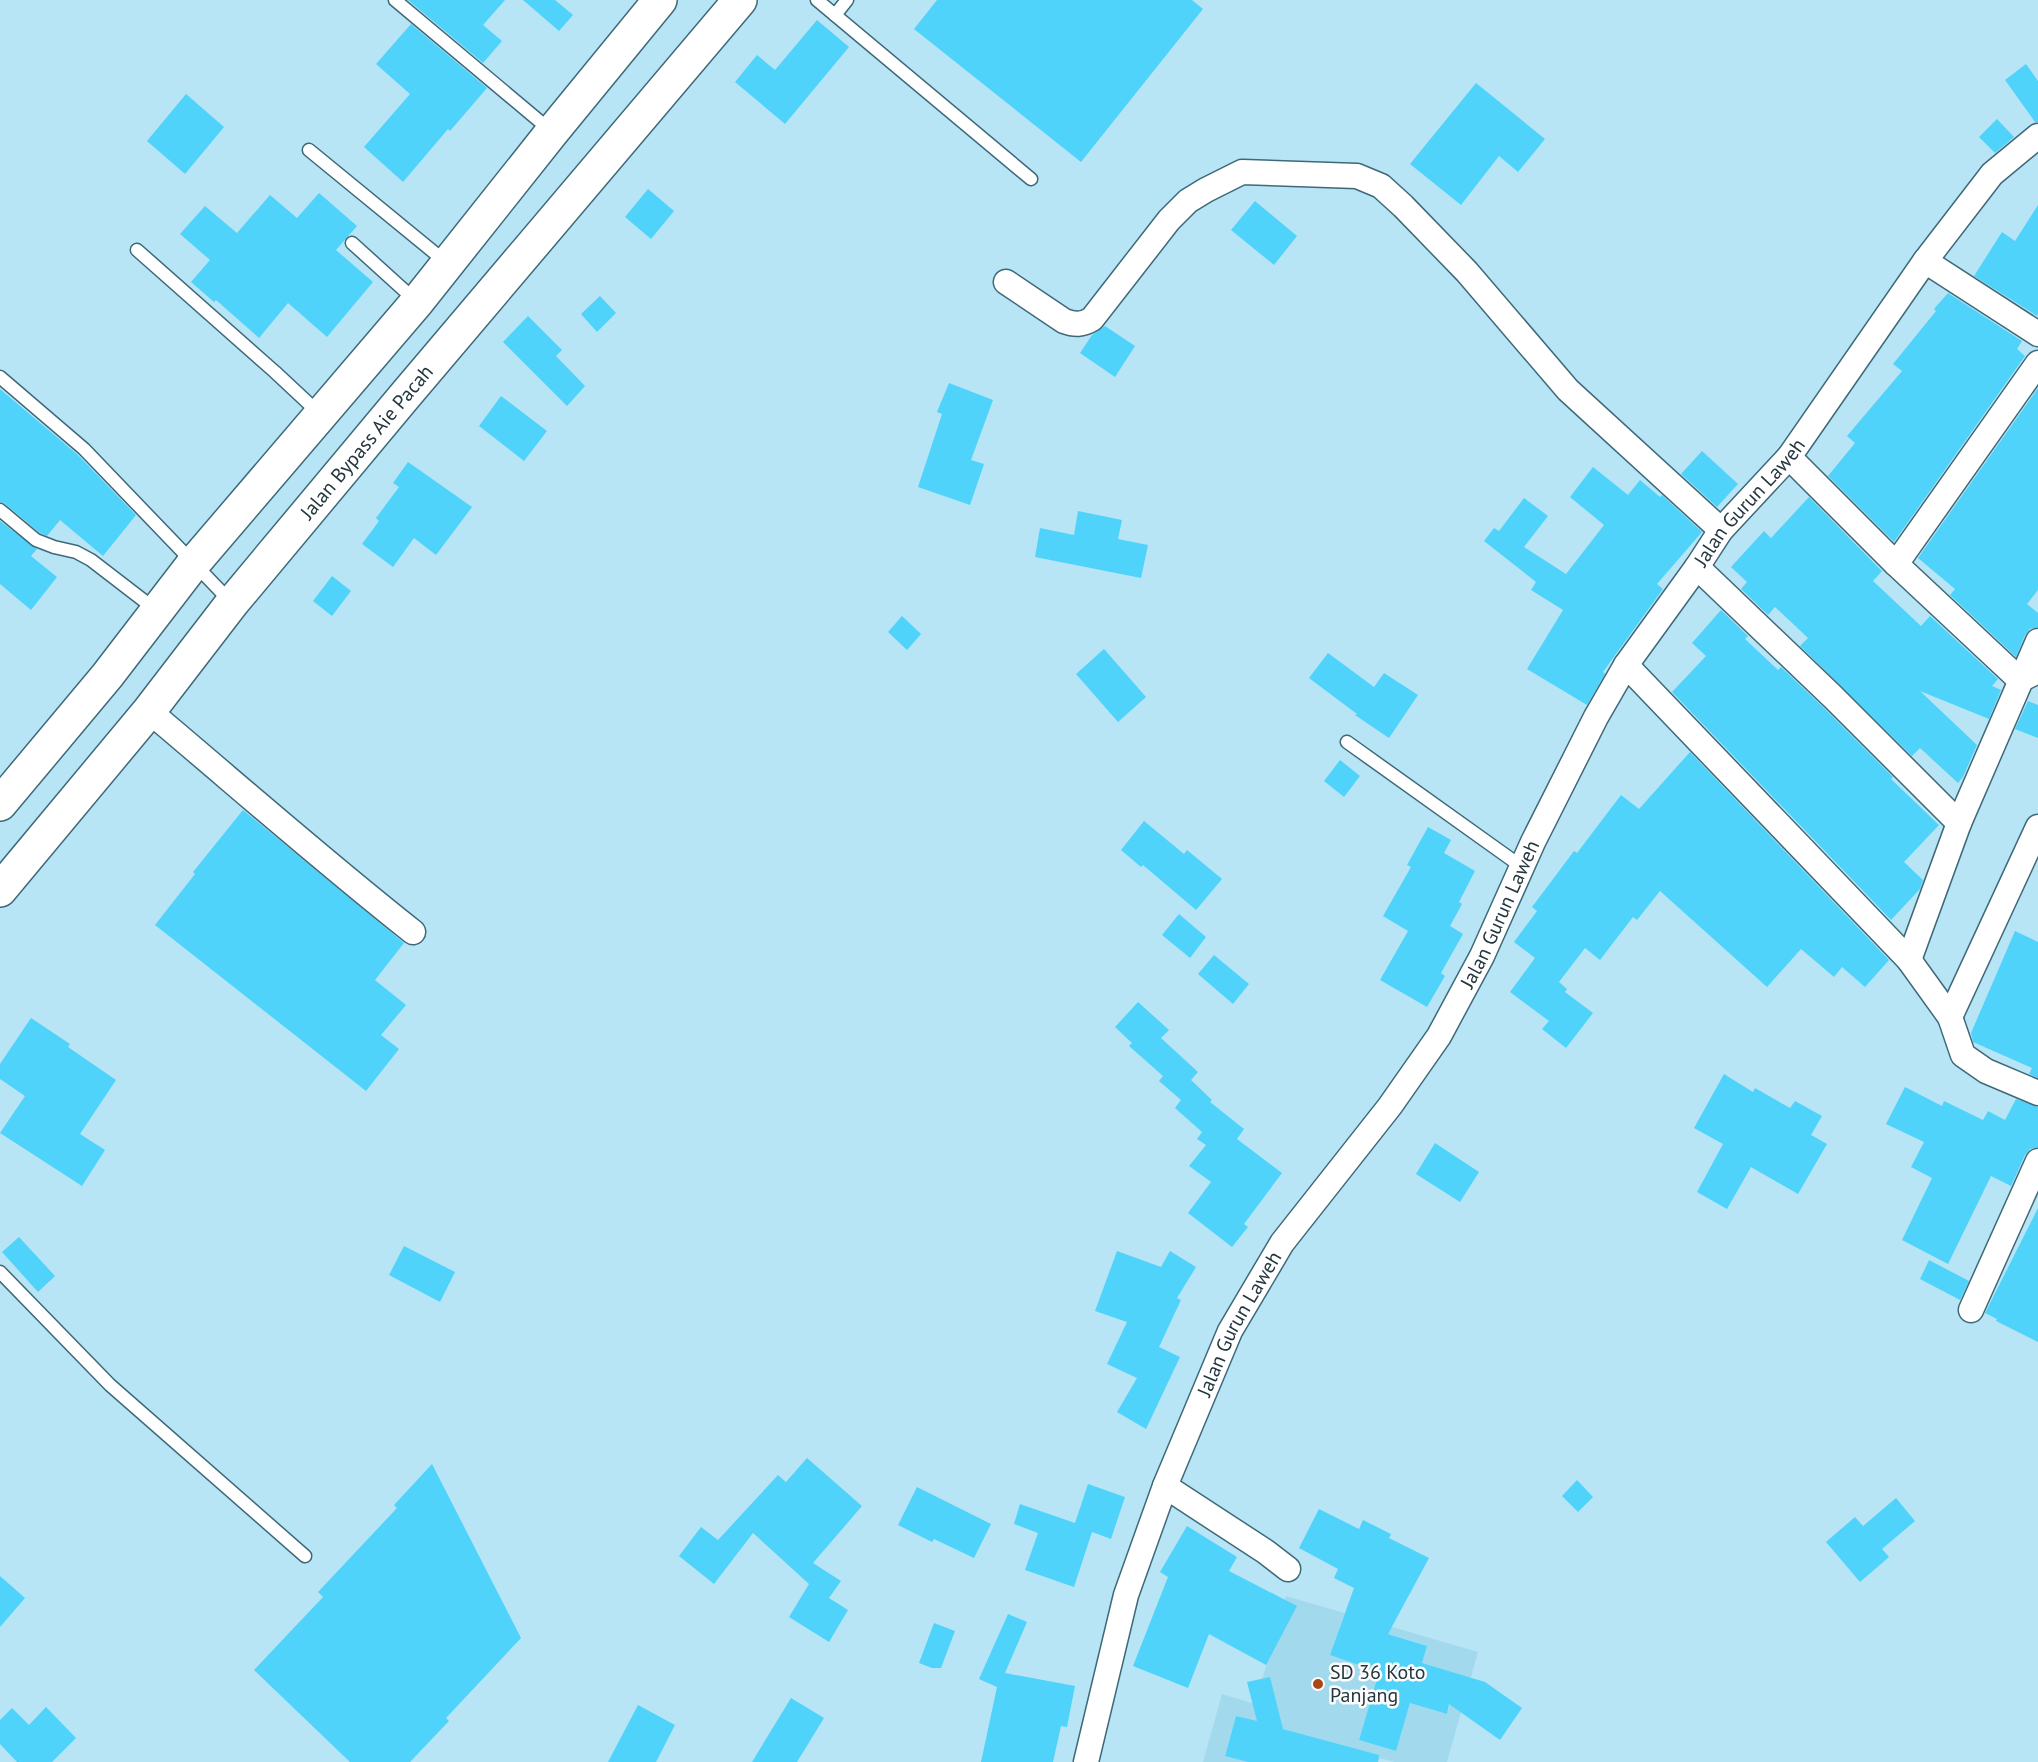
<svg xmlns="http://www.w3.org/2000/svg" width="2038" height="1762" font-family="'PT Sans',sans-serif">
<rect width="100%" height="100%" fill="#b7e5f6"/>
<path fill="#a3d9ed" fill-rule="evenodd" d="M 1286,1596 L 1478,1652 L 1447,1762 L 1394,1762 L 1380,1758 L 1378,1762 L 1353,1762 L 1356,1749 L 1236,1716 L 1225,1755 L 1248,1762 L 1203,1762 L 1222,1694 L 1255,1704 ZM 1344,1615 L 1379,1628 L 1365,1667 L 1330,1655 ZM 1390,1634 L 1427,1646 L 1422,1663 L 1458,1674 L 1447,1714 L 1410,1703 L 1396,1751 L 1359,1740 Z"/>
<g fill="#4fd3fb">
<path d="M 408,0 L 505,0 L 483,25 L 502,41 L 483,63 Z"/>
<path d="M 523,0 L 555,0 L 573,15 L 559,31 Z"/>
<path d="M 937,0 L 1192,0 L 1203,9 L 1081,162 L 914,29 Z"/>
<path d="M 817,20 L 849,47 L 785,124 L 735,82 L 757,55 L 775,70 Z"/>
<path d="M 411,24 L 487,88 L 450,131 L 448,129 L 403,182 L 364,147 L 410,94 L 376,64 Z"/>
<path d="M 2026,64 L 2038,81 L 2038,122 L 2035,122 L 2005,80 Z"/>
<path d="M 1476,83 L 1545,139 L 1518,172 L 1499,156 L 1461,205 L 1410,164 Z"/>
<path d="M 186,94 L 224,127 L 185,174 L 147,141 Z"/>
<path d="M 1997,119 L 2014,137 L 1995,153 L 1979,137 Z"/>
<path d="M 648,189 L 674,211 L 651,239 L 625,217 Z"/>
<path d="M 319,193 L 357,226 L 336,250 L 373,282 L 327,337 L 288,303 L 259,338 L 216,300 L 214,302 L 191,282 L 210,260 L 180,234 L 205,206 L 237,233 L 270,195 L 297,218 Z"/>
<path d="M 1255,201 L 1297,236 L 1274,265 L 1231,230 Z"/>
<path d="M 2038,205 L 2038,314 L 2037,316 L 1974,276 L 2002,232 L 2015,241 Z"/>
<path d="M 1948,293 L 2022,341 L 2017,349 L 2025,356 L 1894,542 L 1828,476 L 1855,443 L 1847,436 L 1902,371 L 1893,364 L 1936,311 L 1934,309 Z"/>
<path d="M 600,296 L 616,313 L 597,332 L 581,314 Z"/>
<path d="M 528,316 L 562,350 L 556,356 L 585,386 L 567,406 L 503,342 Z"/>
<path d="M 1105,326 L 1135,346 L 1115,377 L 1080,353 L 1092,335 Z"/>
<path d="M 949,383 L 993,400 L 971,460 L 984,464 L 970,505 L 918,487 L 942,414 L 937,412 Z"/>
<path d="M 2038,388 L 2038,590 L 2027,604 L 2038,613 L 2038,627 L 2030,629 L 2025,635 L 2016,657 L 1950,595 L 1955,589 L 1918,558 Z"/>
<path d="M 0,389 L 78,455 L 136,515 L 103,556 L 60,520 L 47,536 L 40,533 L 5,504 L 0,502 Z"/>
<path d="M 501,396 L 547,431 L 524,461 L 479,426 Z"/>
<path d="M 1702,451 L 1738,484 L 1717,507 L 1681,474 Z"/>
<path d="M 408,462 L 472,507 L 436,555 L 414,538 L 393,567 L 362,544 L 379,521 L 376,518 L 399,487 L 393,483 Z"/>
<path d="M 1593,467 L 1628,495 L 1640,480 L 1660,497 L 1662,495 L 1702,532 L 1657,584 L 1663,589 L 1603,672 L 1605,674 L 1587,705 L 1527,669 L 1563,610 L 1531,590 L 1536,582 L 1484,541 L 1494,528 L 1499,531 L 1524,498 L 1548,516 L 1524,547 L 1566,574 L 1604,525 L 1570,497 Z"/>
<path d="M 1809,497 L 1882,571 L 1873,581 L 1921,626 L 1930,616 L 1998,679 L 1992,686 L 2001,690 L 1989,719 L 1920,691 L 1977,745 L 1963,777 L 1958,783 L 1920,748 L 1912,756 L 1800,646 L 1808,638 L 1775,607 L 1768,615 L 1741,589 L 1747,582 L 1731,567 L 1764,531 L 1771,538 Z"/>
<path d="M 1078,511 L 1122,520 L 1118,539 L 1148,545 L 1141,578 L 1035,557 L 1040,528 L 1074,535 Z"/>
<path d="M 0,521 L 37,549 L 31,556 L 57,577 L 31,610 L 0,584 Z"/>
<path d="M 332,576 L 351,591 L 332,616 L 313,601 Z"/>
<path d="M 1721,610 L 1748,636 L 1745,639 L 1778,670 L 1781,667 L 1823,707 L 1893,777 L 1891,779 L 1939,825 L 1904,862 L 1923,880 L 1920,889 L 1891,920 L 1672,692 L 1706,656 L 1692,643 Z"/>
<path d="M 902,616 L 921,634 L 907,650 L 888,632 Z"/>
<path d="M 1104,649 L 1146,697 L 1118,722 L 1076,674 Z"/>
<path d="M 1328,653 L 1374,687 L 1384,673 L 1418,695 L 1389,738 L 1355,715 L 1357,714 L 1309,678 Z"/>
<path d="M 2028,701 L 2038,705 L 2038,738 L 2015,729 Z"/>
<path d="M 1690,752 L 1889,960 L 1865,987 L 1842,967 L 1834,977 L 1801,949 L 1767,987 L 1660,891 L 1637,920 L 1633,917 L 1600,960 L 1585,948 L 1559,982 L 1567,989 L 1565,992 L 1593,1013 L 1566,1048 L 1542,1029 L 1549,1021 L 1510,992 L 1535,958 L 1514,942 L 1537,911 L 1532,907 L 1574,851 L 1577,853 L 1621,795 L 1639,809 Z"/>
<path d="M 1340,760 L 1360,776 L 1344,797 L 1324,781 Z"/>
<path d="M 243,810 L 404,943 L 375,980 L 406,1005 L 381,1035 L 399,1049 L 366,1091 L 155,925 L 195,874 L 193,872 Z"/>
<path d="M 1144,821 L 1184,854 L 1187,850 L 1222,879 L 1196,910 L 1143,865 L 1141,867 L 1121,850 Z"/>
<path d="M 1428,827 L 1451,840 L 1444,853 L 1475,871 L 1459,902 L 1462,904 L 1450,926 L 1463,934 L 1441,973 L 1445,976 L 1427,1007 L 1380,980 L 1408,931 L 1383,916 L 1411,867 L 1407,865 Z"/>
<path d="M 1179,914 L 1206,937 L 1190,958 L 1162,935 Z"/>
<path d="M 2015,931 L 2038,942 L 2038,1078 L 2029,1074 L 2032,1068 L 1973,1042 L 1971,1033 Z"/>
<path d="M 1214,955 L 1249,984 L 1233,1004 L 1198,974 Z"/>
<path d="M 1138,1002 L 1169,1030 L 1161,1038 L 1198,1072 L 1191,1080 L 1212,1100 L 1210,1102 L 1244,1129 L 1237,1139 L 1282,1173 L 1244,1224 L 1248,1227 L 1232,1247 L 1188,1213 L 1211,1182 L 1189,1166 L 1206,1145 L 1197,1139 L 1202,1132 L 1175,1108 L 1181,1100 L 1159,1081 L 1163,1076 L 1129,1046 L 1132,1043 L 1115,1027 Z"/>
<path d="M 31,1018 L 70,1044 L 68,1047 L 116,1080 L 80,1134 L 105,1150 L 82,1186 L 0,1133 L 25,1096 L 0,1079 L 0,1064 Z"/>
<path d="M 1724,1074 L 1753,1092 L 1755,1088 L 1790,1108 L 1795,1101 L 1822,1116 L 1811,1135 L 1827,1144 L 1798,1194 L 1751,1167 L 1727,1209 L 1697,1192 L 1723,1144 L 1694,1128 Z"/>
<path d="M 1905,1087 L 1942,1106 L 1944,1101 L 1983,1120 L 1988,1111 L 2005,1120 L 2016,1099 L 2038,1107 L 2038,1147 L 2030,1149 L 2025,1155 L 2011,1186 L 1991,1176 L 1948,1264 L 1902,1240 L 1932,1178 L 1911,1167 L 1924,1142 L 1886,1124 Z"/>
<path d="M 1435,1143 L 1479,1172 L 1460,1202 L 1416,1174 Z"/>
<path d="M 2038,1208 L 2038,1342 L 1996,1321 L 1997,1319 L 1985,1313 Z"/>
<path d="M 19,1237 L 55,1276 L 38,1292 L 2,1252 Z"/>
<path d="M 404,1246 L 455,1272 L 440,1302 L 389,1275 Z"/>
<path d="M 1117,1251 L 1161,1267 L 1170,1251 L 1196,1267 L 1177,1298 L 1181,1300 L 1159,1347 L 1180,1357 L 1146,1429 L 1117,1412 L 1137,1378 L 1107,1364 L 1127,1322 L 1095,1311 Z"/>
<path d="M 1929,1260 L 1969,1281 L 1960,1300 L 1920,1279 Z"/>
<path d="M 807,1458 L 862,1506 L 813,1563 L 841,1581 L 829,1598 L 848,1610 L 829,1642 L 789,1617 L 809,1584 L 753,1533 L 714,1584 L 679,1556 L 701,1527 L 718,1540 L 778,1475 L 786,1482 Z"/>
<path d="M 432,1464 L 521,1638 L 446,1718 L 449,1721 L 410,1762 L 350,1762 L 254,1670 L 323,1597 L 318,1592 L 397,1508 L 394,1505 Z"/>
<path d="M 1577,1480 L 1593,1497 L 1578,1512 L 1562,1496 Z"/>
<path d="M 1088,1484 L 1125,1497 L 1111,1539 L 1092,1532 L 1074,1587 L 1025,1570 L 1038,1533 L 1014,1524 L 1020,1504 L 1075,1523 Z"/>
<path d="M 917,1487 L 991,1524 L 974,1558 L 934,1539 L 932,1542 L 898,1525 Z"/>
<path d="M 1896,1498 L 1915,1521 L 1882,1549 L 1889,1557 L 1860,1582 L 1826,1542 L 1855,1517 L 1863,1526 Z"/>
<path d="M 1319,1509 L 1359,1529 L 1363,1520 L 1391,1534 L 1389,1538 L 1429,1558 L 1388,1634 L 1427,1646 L 1422,1663 L 1485,1682 L 1522,1708 L 1500,1740 L 1449,1704 L 1447,1714 L 1410,1703 L 1396,1751 L 1359,1740 L 1379,1672 L 1330,1655 L 1354,1588 L 1334,1578 L 1338,1569 L 1299,1548 Z"/>
<path d="M 1187,1526 L 1237,1557 L 1229,1571 L 1297,1606 L 1266,1665 L 1209,1634 L 1188,1688 L 1133,1666 L 1168,1577 L 1160,1572 Z"/>
<path d="M 0,1576 L 25,1598 L 0,1627 Z"/>
<path d="M 1008,1614 L 1027,1622 L 1005,1673 L 1075,1686 L 1067,1727 L 1061,1726 L 1053,1762 L 981,1762 L 997,1687 L 979,1679 Z"/>
<path d="M 934,1623 L 955,1631 L 941,1668 L 932,1668 L 919,1663 Z"/>
<path d="M 1270,1677 L 1283,1729 L 1379,1755 L 1378,1762 L 1248,1762 L 1225,1756 L 1236,1716 L 1257,1721 L 1247,1682 Z"/>
<path d="M 791,1698 L 824,1718 L 797,1762 L 752,1762 Z"/>
<path d="M 638,1705 L 675,1725 L 656,1762 L 608,1762 Z"/>
<path d="M 46,1707 L 76,1738 L 52,1762 L 17,1762 L 0,1744 L 0,1720 L 12,1708 L 29,1725 Z"/>
</g>
<g fill="none" stroke-linecap="round" stroke-linejoin="round">
<defs>
<g id="lane">
<path d="M 395,0 L 550,130"/>
<path d="M 817,0 L 1031,179"/>
<path d="M 835,15 L 847,0"/>
<path d="M 309,150 L 447,263"/>
<path d="M 352,243 L 416,301"/>
<path d="M 137,250 L 275,372 L 321,415"/>
<path d="M 0,377 L 84,449 L 231,602"/>
<path d="M 0,510 L 36,540 L 54,547 L 76,552 L 91,560 L 156,610"/>
<path d="M 1347,742 L 1522,867"/>
<path d="M 0,1272 L 110,1385 L 305,1556"/>
</g>
<g id="street">
<path d="M 1925,261 L 2038,334"/>
<path d="M 1006,282 L 1064,321 C 1075,325 1082,325 1092,319 L 1169,220 L 1188,201 L 1206,190 L 1242,172 L 1357,176 L 1381,186 L 1403,206 L 1467,272 L 1568,390 L 1721,530"/>
<path d="M 1789,457 L 1896,564 L 2020,680 L 2034,673"/>
<path d="M 1896,564 L 2038,363"/>
<path d="M 1697,567 L 1833,697 L 1959,823"/>
<path d="M 1626,665 L 1909,960 L 1950,1017 L 1963,1055 L 1986,1071 L 2038,1093"/>
<path d="M 149,711 C 237,785 323,861 413,932"/>
<path d="M 1909,960 L 1959,823 L 2038,641"/>
<path d="M 1950,1017 L 2038,827"/>
<path d="M 1971,1310 L 2038,1161"/>
<path d="M 1165,1486 L 1266,1552 L 1288,1569"/>
<path id="s1" d="M 1086,1762 L 1126,1595 L 1165,1486 L 1230,1331 L 1282,1243 L 1390,1106 L 1439,1036 L 1482,956 L 1533,842 L 1596,717 L 1626,665 L 1697,567 L 1721,530 L 1789,457 L 1925,261 L 1992,174 L 2038,136"/>
</g>
<g id="highway">
<path d="M 0,804 L 107,676 L 193,564 L 417,302 L 552,132 L 660,0"/>
<path id="s2" d="M 0,890 L 149,711 L 232,603 L 403,398 L 740,0"/>
</g>
</defs>
<use href="#lane" stroke="#3e6978" stroke-width="15"/>
<use href="#street" stroke="#3e6978" stroke-width="27"/>
<use href="#highway" stroke="#3e6978" stroke-width="36"/>
<use href="#lane" stroke="#fff" stroke-width="12"/>
<use href="#street" stroke="#fff" stroke-width="24"/>
<use href="#highway" stroke="#fff" stroke-width="33"/>
</g>
<circle fill="#ab4619" stroke="#fdfdfd" stroke-width="2" cx="1318" cy="1684" r="6"/>
<g text-anchor="middle" stroke-width="5" stroke-linejoin="round" paint-order="stroke">
<g font-size="20" fill="#24373e" stroke="#fdfdfd">
<text dy="7" stroke="none"><textPath href="#s2" startOffset="579">Jalan Bypass Aie Pacah</textPath></text>
<text dy="7" stroke="none"><textPath href="#s1" startOffset="1438">Jalan Gurun Laweh</textPath></text>
<text dy="7" stroke="none"><textPath href="#s1" startOffset="954">Jalan Gurun Laweh</textPath></text>
<text dy="7" stroke="none"><textPath href="#s1" startOffset="466">Jalan Gurun Laweh</textPath></text>
</g>
<g font-size="20" fill="#24373e" stroke="#fdfdfd" text-anchor="start">
<text x="1330" y="1679">SD 36 Koto<tspan x="1330" dy="23">Panjang</tspan></text>
</g>
</g>
</svg>
